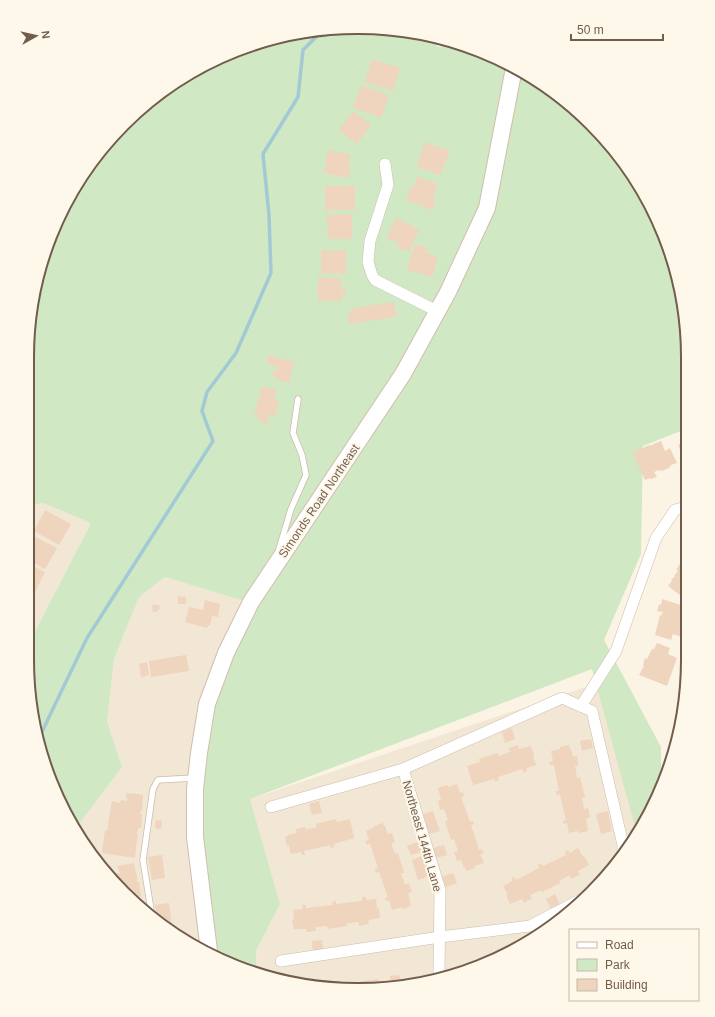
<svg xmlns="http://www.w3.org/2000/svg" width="715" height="1017" font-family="Arial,sans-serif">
<rect width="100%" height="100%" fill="#fbf4e5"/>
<g fill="#f2e6d4">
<path d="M 43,503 L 91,523 L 27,647 L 27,506 Z"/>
<path d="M 165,577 L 251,602 L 203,947 L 140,908 L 83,843 L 76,828 L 122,767 L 107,721 L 114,659 L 139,597 Z"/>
<path d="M 598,683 L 637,833 L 620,861 L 576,908 L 503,956 L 401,987 L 314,987 L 258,972 L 256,951 L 280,904 L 250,799 Z"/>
</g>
<path fill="#d1e8c4" d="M 379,28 L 429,36 L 438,47 L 458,44 L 503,61 L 559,95 L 606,139 L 654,212 L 685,314 L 686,429 L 643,446 L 641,554 L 604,640 L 661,747 L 661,786 L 654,805 L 637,834 L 592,669 L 250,799 L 280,904 L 256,951 L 257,972 L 231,965 L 216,955 L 195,837 L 207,704 L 251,603 L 165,577 L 139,597 L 114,659 L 107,721 L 122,767 L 76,828 L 38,745 L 27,660 L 27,647 L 91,523 L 43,503 L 27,506 L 27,357 L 33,293 L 71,192 L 139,109 L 192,71 L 251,45 L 314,30 Z"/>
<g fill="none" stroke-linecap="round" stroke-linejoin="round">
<path stroke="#a2cad4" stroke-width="3.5" d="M 38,740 L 87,638 L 213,441 L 202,411 L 207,392 L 236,353 L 271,273 L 269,215 L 263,154 L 298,97 L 303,50 L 323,30"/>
</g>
<g fill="#efd4be">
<path d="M 372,59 L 400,68 L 393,91 L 365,82 Z"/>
<path d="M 362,85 L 389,96 L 381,118 L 353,107 Z"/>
<path d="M 353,111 L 371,125 L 357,144 L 339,130 Z"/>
<path d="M 425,142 L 450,151 L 440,175 L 417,167 Z"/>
<path d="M 328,150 L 350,155 L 348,166 L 351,167 L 348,178 L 324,173 Z"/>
<path d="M 418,176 L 438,185 L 433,198 L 436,199 L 432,210 L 406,200 L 412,185 L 414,186 Z"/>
<rect x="325" y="186" width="30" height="24"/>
<path d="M 352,214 L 352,239 L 328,239 L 327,215 Z"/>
<path d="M 396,218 L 419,229 L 409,252 L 397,247 L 399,243 L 387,238 Z"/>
<path d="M 415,244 L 428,248 L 426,253 L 438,257 L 432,277 L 407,270 Z"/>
<path d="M 321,250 L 346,251 L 346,274 L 321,273 Z"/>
<path d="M 318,277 L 341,278 L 341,289 L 346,289 L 346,294 L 342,294 L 342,301 L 318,301 Z"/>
<path d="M 394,302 L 396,317 L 349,324 L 348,312 L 353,311 L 352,308 Z"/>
<path d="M 268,355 L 294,362 L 289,383 L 274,379 L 275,376 L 272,375 L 274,370 L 277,370 L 278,367 L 266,363 Z"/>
<path d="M 262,386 L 277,390 L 274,399 L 279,401 L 275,416 L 270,414 L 267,424 L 260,423 L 261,419 L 254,417 Z"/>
<path d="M 661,441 L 665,451 L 670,448 L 677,463 L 671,465 L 671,466 L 669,467 L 669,468 L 662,471 L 661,470 L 659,471 L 659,470 L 654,472 L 657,477 L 651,479 L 650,478 L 645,480 L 633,453 L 649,445 L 649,446 Z"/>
<path d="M 686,441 L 686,463 L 678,445 Z"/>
<path d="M 45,510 L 71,524 L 59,545 L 34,531 Z"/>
<path d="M 28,533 L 57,548 L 45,569 L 27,559 L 27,536 Z"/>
<path d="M 687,557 L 687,593 L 685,591 L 681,596 L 668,586 L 672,581 L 671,580 L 675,576 L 674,576 L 678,571 L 676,570 L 680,564 L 681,564 Z"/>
<path d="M 27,563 L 45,572 L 34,594 L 27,591 Z"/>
<path d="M 178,596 L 186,597 L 186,604 L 178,604 Z"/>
<path d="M 662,599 L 687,607 L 687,623 L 682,637 L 673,634 L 671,640 L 655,635 L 660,615 L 661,616 L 663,612 L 657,611 L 659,604 L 661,605 Z"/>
<path d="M 205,600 L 220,604 L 218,617 L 212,616 L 210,626 L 208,625 L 207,628 L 185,622 L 189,607 L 203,610 Z"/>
<path d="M 152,605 L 159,605 L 160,609 L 158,609 L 158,611 L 153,612 Z"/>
<path d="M 657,643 L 670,648 L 668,654 L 677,658 L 667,686 L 639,675 L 644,666 L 643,665 L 645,658 L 647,659 L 652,649 L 654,649 Z"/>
<path d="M 186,655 L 189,671 L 151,677 L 149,661 Z"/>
<path d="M 147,662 L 149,675 L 141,677 L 139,664 Z"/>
<path d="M 512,728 L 515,739 L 505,743 L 502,732 Z"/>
<path d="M 591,739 L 593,748 L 582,751 L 580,741 Z"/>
<path d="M 518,745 L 519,749 L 531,746 L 534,755 L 533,756 L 536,765 L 526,768 L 527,771 L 524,773 L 522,769 L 498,777 L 499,780 L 495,782 L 494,779 L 473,785 L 467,766 L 480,762 L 479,759 L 498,753 L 499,756 L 510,752 L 509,748 Z"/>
<path d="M 569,745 L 570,749 L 571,749 L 573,757 L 577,756 L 578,766 L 575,766 L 577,778 L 580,777 L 585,797 L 582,798 L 584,809 L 588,808 L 590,818 L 586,818 L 588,831 L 579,833 L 578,831 L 569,833 L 567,823 L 563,824 L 563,821 L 566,820 L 560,794 L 557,795 L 556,791 L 559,791 L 554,765 L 550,765 L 549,762 L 553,761 L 551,751 L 560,749 L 560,747 Z"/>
<path d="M 457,784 L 460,793 L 463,792 L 464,796 L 461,797 L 470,822 L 473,821 L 474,824 L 471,825 L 479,850 L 482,849 L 484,853 L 480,854 L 484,863 L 474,866 L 475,868 L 466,871 L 465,867 L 464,868 L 461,860 L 457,861 L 454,852 L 458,851 L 454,839 L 451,840 L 445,821 L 448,820 L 444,809 L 440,810 L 438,801 L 441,800 L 438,788 L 447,785 L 448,787 Z"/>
<path d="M 126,793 L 131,794 L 131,793 L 143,795 L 142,811 L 141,811 L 140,814 L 142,814 L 141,828 L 138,828 L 137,835 L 138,835 L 138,838 L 137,838 L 135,858 L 102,853 L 105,830 L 107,831 L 112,801 L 120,803 L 121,800 L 127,801 L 127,798 L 126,798 Z"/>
<path d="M 319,801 L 322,813 L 312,815 L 309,804 Z"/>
<path d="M 433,811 L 440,831 L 429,834 L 423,814 Z"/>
<path d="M 608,811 L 612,831 L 601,834 L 596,814 Z"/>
<path d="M 336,819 L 337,822 L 350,819 L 354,838 L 334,844 L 334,847 L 331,848 L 330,845 L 304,851 L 305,855 L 302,855 L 301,852 L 291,854 L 289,845 L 287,846 L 285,837 L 289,836 L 288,835 L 297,833 L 296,829 L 305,827 L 306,830 L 317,827 L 316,824 Z"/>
<path d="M 156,820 L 162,821 L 161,829 L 155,828 Z"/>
<path d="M 383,823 L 384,826 L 385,826 L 388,834 L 392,833 L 395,842 L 391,843 L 395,854 L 398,853 L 404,873 L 401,873 L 405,885 L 409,883 L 412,892 L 408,893 L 411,906 L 402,909 L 402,907 L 392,910 L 389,900 L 386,901 L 385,898 L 388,897 L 379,872 L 376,873 L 375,869 L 378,868 L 370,843 L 367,845 L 365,841 L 369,840 L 366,831 L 375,827 L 374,826 Z"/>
<path d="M 418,842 L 421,852 L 411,855 L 407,846 Z"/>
<path d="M 444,845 L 447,855 L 436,858 L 433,848 Z"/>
<path d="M 578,848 L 583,857 L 584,856 L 589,865 L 585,867 L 586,867 L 578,871 L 580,875 L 571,879 L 570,875 L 559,881 L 560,883 L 542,892 L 541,890 L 530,895 L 532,898 L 524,903 L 522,899 L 510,904 L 506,895 L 508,895 L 503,886 L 513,881 L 511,878 L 514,877 L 516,880 L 539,868 L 538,865 L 541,863 L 543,866 L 566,855 L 565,851 L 568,850 L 570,853 Z"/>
<path d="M 162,855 L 165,878 L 152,880 L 148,857 Z"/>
<path d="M 422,856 L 429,876 L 418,880 L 412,860 Z"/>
<path d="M 134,863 L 136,874 L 137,874 L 137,882 L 139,882 L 141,896 L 139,896 L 140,903 L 141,903 L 141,909 L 113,877 L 114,877 L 114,874 L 120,873 L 117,866 Z"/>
<path d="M 453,873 L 457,883 L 446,887 L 442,877 Z"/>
<path d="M 555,894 L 560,905 L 551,909 L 546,899 Z"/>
<path d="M 362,897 L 366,897 L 366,900 L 376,899 L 377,909 L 379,908 L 380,918 L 368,920 L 369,924 L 359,926 L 359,922 L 347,923 L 347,926 L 327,929 L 327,926 L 315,927 L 316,931 L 307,932 L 306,929 L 294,929 L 292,920 L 294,920 L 293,910 L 303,909 L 302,905 L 306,905 L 306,908 L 333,905 L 332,902 L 336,901 L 336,904 L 362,901 Z"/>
<path d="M 169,903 L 172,927 L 170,927 L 157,919 L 155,905 Z"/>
<path d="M 322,940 L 323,951 L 313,953 L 312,941 Z"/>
<path d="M 399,975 L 400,979 L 412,978 L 413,984 L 401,987 L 348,987 L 347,986 L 358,985 L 358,982 L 378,979 L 379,982 L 390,980 L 390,976 Z"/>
</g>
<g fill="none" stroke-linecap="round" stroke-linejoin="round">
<defs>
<g id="lane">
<path d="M 279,549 L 291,509 L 306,475 L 302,455 L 293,433 L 298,399"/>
<path d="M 152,916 L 143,860 L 153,789 L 158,780 L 194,778"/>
</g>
<g id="street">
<path d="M 385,164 L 388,185 L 370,241 L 368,262 L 372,275 L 375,280 L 437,311"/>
<path d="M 581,706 L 616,651 L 656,538 L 675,510 L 686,507"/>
<path d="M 403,769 L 440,890 L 439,976"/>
<path d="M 271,807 L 403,769 L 562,698 L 592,711 L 623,845 L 623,855"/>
<path d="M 281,961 L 440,937 L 530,926 L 586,897"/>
</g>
<path id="secondary" d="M 209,951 L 195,837 L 195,789 L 199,753 L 207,704 L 226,653 L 251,602 L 403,374 L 448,292 L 487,208 L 514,68"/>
</defs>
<use href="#lane" stroke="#ccbcac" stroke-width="7"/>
<use href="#street" stroke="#ccbcac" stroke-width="12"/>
<use href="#secondary" stroke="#d1beac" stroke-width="18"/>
<use href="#lane" stroke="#fff" stroke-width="5.5"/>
<use href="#street" stroke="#fff" stroke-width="11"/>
<use href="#secondary" stroke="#fff" stroke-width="16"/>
</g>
<g text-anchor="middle" stroke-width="4" stroke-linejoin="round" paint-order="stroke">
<g font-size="12" fill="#725c4c" stroke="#fef8eb">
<text transform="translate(319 501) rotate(-56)" y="4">Simonds Road Northeast</text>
<text transform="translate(422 836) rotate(74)" y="4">Northeast 144th Lane</text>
</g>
</g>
<path d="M0 0H715V1017H0ZM357 34H358A323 323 0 0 1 681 357V660A323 323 0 0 1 358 983H357A323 323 0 0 1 34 660V357A323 323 0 0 1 357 34Z" fill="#fef8eb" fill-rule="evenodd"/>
<path fill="none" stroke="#725c4c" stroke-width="2" d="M357 34H358A323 323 0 0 1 681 357V660A323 323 0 0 1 358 983H357A323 323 0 0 1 34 660V357A323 323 0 0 1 357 34Z"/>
<rect x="569" y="929" width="130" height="72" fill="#fef8eb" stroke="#c6baab"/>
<rect x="577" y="942" width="20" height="6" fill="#ffffff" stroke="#c6baab"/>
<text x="605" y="949" font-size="12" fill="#725c4c">Road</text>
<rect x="577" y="959" width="20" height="12" fill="#d1e8c4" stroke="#c6baab"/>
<text x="605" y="969" font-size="12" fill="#725c4c">Park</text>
<rect x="577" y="979" width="20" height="12" fill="#efd4be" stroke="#c6baab"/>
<text x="605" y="989" font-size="12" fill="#725c4c">Building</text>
<g transform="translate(36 36) rotate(82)" stroke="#fef8eb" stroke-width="3" paint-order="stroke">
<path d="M0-3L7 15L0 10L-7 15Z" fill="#725c4c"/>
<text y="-6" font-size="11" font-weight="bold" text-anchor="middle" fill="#725c4c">N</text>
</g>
<path d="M571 34v6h92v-6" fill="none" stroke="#725c4c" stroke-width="2"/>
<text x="577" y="34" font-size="12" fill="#725c4c" stroke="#fef8eb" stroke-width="3" paint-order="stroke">50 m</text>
</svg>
